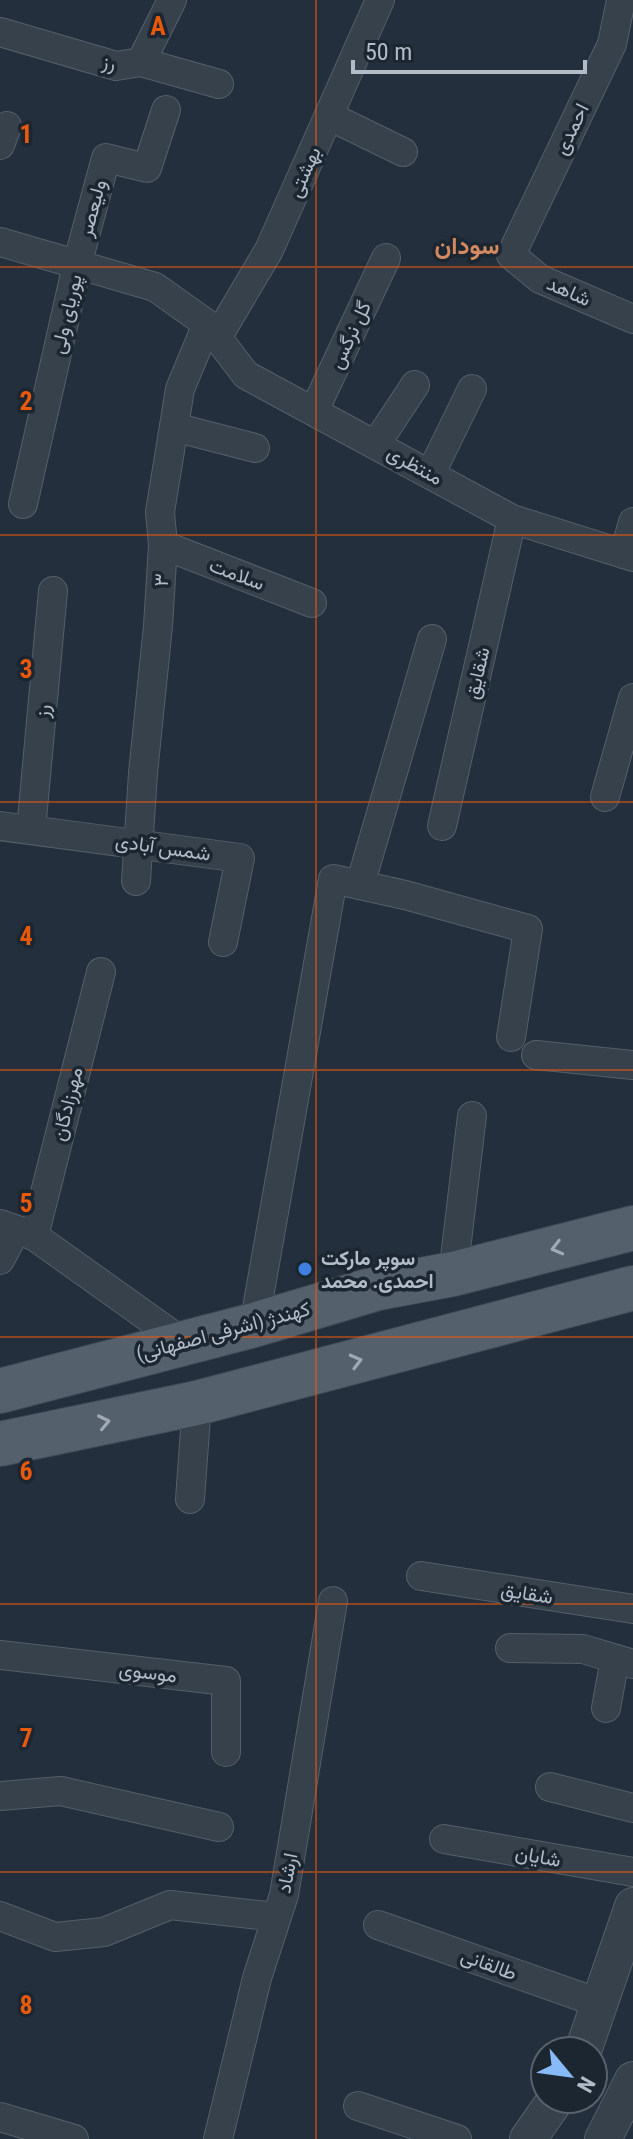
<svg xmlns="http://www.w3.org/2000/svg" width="633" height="2139" font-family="'Roboto Condensed',Vazirmatn,sans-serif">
<rect width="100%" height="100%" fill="#232f3c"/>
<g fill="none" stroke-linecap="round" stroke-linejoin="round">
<defs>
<g id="minor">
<path d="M 621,0 L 612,44 L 511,255 L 540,279 L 633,319"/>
<path d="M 0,32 L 116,66 L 141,62 L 219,84"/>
<path d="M 141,62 L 172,0"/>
<path d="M 329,116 L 403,152"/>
<path d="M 0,145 L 7,126"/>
<path d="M 0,242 L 155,287 L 207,324 L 246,375 L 512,519 L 633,557"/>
<path d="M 217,338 L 269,250 L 380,0"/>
<path d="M 314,411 L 386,258"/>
<path d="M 174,427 L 255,448"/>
<path d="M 376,444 L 415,385"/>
<path d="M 431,473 L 472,389"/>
<path d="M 23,504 L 77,265 L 106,158 L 147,168 L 166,110"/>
<path d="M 163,545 L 312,603"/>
<path d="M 624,554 L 633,522"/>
<path d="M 605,797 L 633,698"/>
<path d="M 0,826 L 240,858 L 223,942"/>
<path d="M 442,826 L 512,519"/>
<path d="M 31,830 L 53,591"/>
<path d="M 136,881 L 143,773 L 158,626 L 163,545 L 160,512 L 180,389 L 207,324"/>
<path d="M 360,885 L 432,639"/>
<path d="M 536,1055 L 633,1065"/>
<path d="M 0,1224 L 34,1236 L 184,1343"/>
<path d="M 34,1236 L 101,972"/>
<path d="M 0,1260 L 16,1230"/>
<path d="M 453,1274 L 472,1116"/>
<path d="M 254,1325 L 333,879 L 405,895 L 528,929 L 511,1037"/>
<path d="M 190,1499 L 197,1403"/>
<path d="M 421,1576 L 633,1609"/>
<path d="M 510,1648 L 583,1649 L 633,1664"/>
<path d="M 0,1655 L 226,1681 L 226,1752"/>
<path d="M 606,1708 L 615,1659"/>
<path d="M 550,1787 L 633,1808"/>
<path d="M 0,1796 L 61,1791 L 219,1827"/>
<path d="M 444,1839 L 633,1872"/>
<path d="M 0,1916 L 55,1937 L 104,1932 L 170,1905 L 276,1917"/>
<path d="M 378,1925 L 599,2003"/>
<path d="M 358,2106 L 457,2139"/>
<path d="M 0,2117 L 74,2139"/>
<path d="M 218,2139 L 257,1978 L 284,1895 L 333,1601"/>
</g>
<g id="tertiary">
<path d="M 583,2051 L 633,1906"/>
<path d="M 528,2139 L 556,2099"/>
<path d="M 603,2139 L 633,2080"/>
</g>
<g id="primary">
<path d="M 0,1391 L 254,1325 L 378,1288 L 453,1274 L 633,1228"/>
<path d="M 0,1444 L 197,1403 L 633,1288"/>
</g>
</defs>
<use href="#minor" stroke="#555f6a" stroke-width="30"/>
<use href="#tertiary" stroke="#555f6a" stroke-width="38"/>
<use href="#primary" stroke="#404a55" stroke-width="46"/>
<use href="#minor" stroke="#36414c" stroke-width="28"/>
<use href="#tertiary" stroke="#36414c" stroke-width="36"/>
<use href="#primary" stroke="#54606c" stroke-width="44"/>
</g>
<defs><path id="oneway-chevron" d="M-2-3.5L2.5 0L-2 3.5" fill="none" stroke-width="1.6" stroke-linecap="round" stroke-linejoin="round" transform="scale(2)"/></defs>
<g stroke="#9faab6">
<use href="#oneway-chevron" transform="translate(557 1248) rotate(166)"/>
<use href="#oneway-chevron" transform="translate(356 1361) rotate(-15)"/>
<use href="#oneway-chevron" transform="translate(104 1422) rotate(-12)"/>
</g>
<path fill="none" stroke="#e8590c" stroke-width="2" stroke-opacity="0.55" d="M 316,0 L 316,2139M 0,267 L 633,267M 0,535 L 633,535M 0,802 L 633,802M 0,1070 L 633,1070M 0,1337 L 633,1337M 0,1604 L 633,1604M 0,1872 L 633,1872"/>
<circle fill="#3f7fe0" stroke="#1c2631" stroke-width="3" cx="305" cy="1269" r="8"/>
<g text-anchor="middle" stroke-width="7" stroke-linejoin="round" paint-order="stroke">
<g font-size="20" fill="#b2bcc8" stroke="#1c2631">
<text transform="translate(109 62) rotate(9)" y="7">رز</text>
<text transform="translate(571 129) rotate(-64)" y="7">احمدی</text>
<text transform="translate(304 172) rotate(-66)" y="7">بهشتی</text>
<text transform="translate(92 208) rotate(-75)" y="7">ولیعصر</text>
<text transform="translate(569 291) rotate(24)" y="7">شاهد</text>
<text transform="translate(66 314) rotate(-77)" y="7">پوریای ولی</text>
<text transform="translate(350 335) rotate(-65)" y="7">گل نرگس</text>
<text transform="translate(415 465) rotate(29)" y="7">منتظری</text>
<text transform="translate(237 574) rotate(21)" y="7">سلامت</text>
<text transform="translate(161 580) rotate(-87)" y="7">۳</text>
<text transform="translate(477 673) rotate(-77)" y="7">شقایق</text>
<text transform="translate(42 711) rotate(-85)" y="7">رز</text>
<text transform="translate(163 847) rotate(8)" y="7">شمس آبادی</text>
<text transform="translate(67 1104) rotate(-76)" y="7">مهرزادگان</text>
<text transform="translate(223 1331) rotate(-15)" y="7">کهندژ (اشرفی اصفهانی)</text>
<text transform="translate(527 1593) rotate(9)" y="7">شقایق</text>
<text transform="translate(148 1672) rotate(7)" y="7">موسوی</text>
<text transform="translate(538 1856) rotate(10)" y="7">شایان</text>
<text transform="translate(287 1873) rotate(-79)" y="7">ارشاد</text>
<text transform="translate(489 1964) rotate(20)" y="7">طالقانی</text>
</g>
<g font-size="20" font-weight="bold" fill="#b2bcc8" stroke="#1c2631" text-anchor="start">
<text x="321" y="1265">سوپر مارکت<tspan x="321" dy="23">احمدی. محمد</tspan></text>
</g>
<g font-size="24" font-weight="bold" fill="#d48a60" stroke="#1c2631">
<text x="467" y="254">سودان</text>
</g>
</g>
<g font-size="26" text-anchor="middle" font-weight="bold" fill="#e8590c" stroke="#1c2631" stroke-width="7" stroke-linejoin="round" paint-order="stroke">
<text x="158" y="35">A</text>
<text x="26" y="143">1</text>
<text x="26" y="410">2</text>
<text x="26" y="678">3</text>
<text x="26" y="945">4</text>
<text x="26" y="1212">5</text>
<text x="26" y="1480">6</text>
<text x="26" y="1747">7</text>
<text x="26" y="2014">8</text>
</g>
<g transform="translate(569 2075) rotate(119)"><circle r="38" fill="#1c2631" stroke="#58626d" stroke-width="2"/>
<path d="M0-6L14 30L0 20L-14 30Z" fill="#87bbf8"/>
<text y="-12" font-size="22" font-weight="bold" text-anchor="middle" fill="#b2bcc8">N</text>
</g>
<path d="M353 60v12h232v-12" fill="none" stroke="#b2bcc8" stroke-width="4"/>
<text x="365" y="60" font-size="24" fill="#b2bcc8" stroke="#1c2631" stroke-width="6" paint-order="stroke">50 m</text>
</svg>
